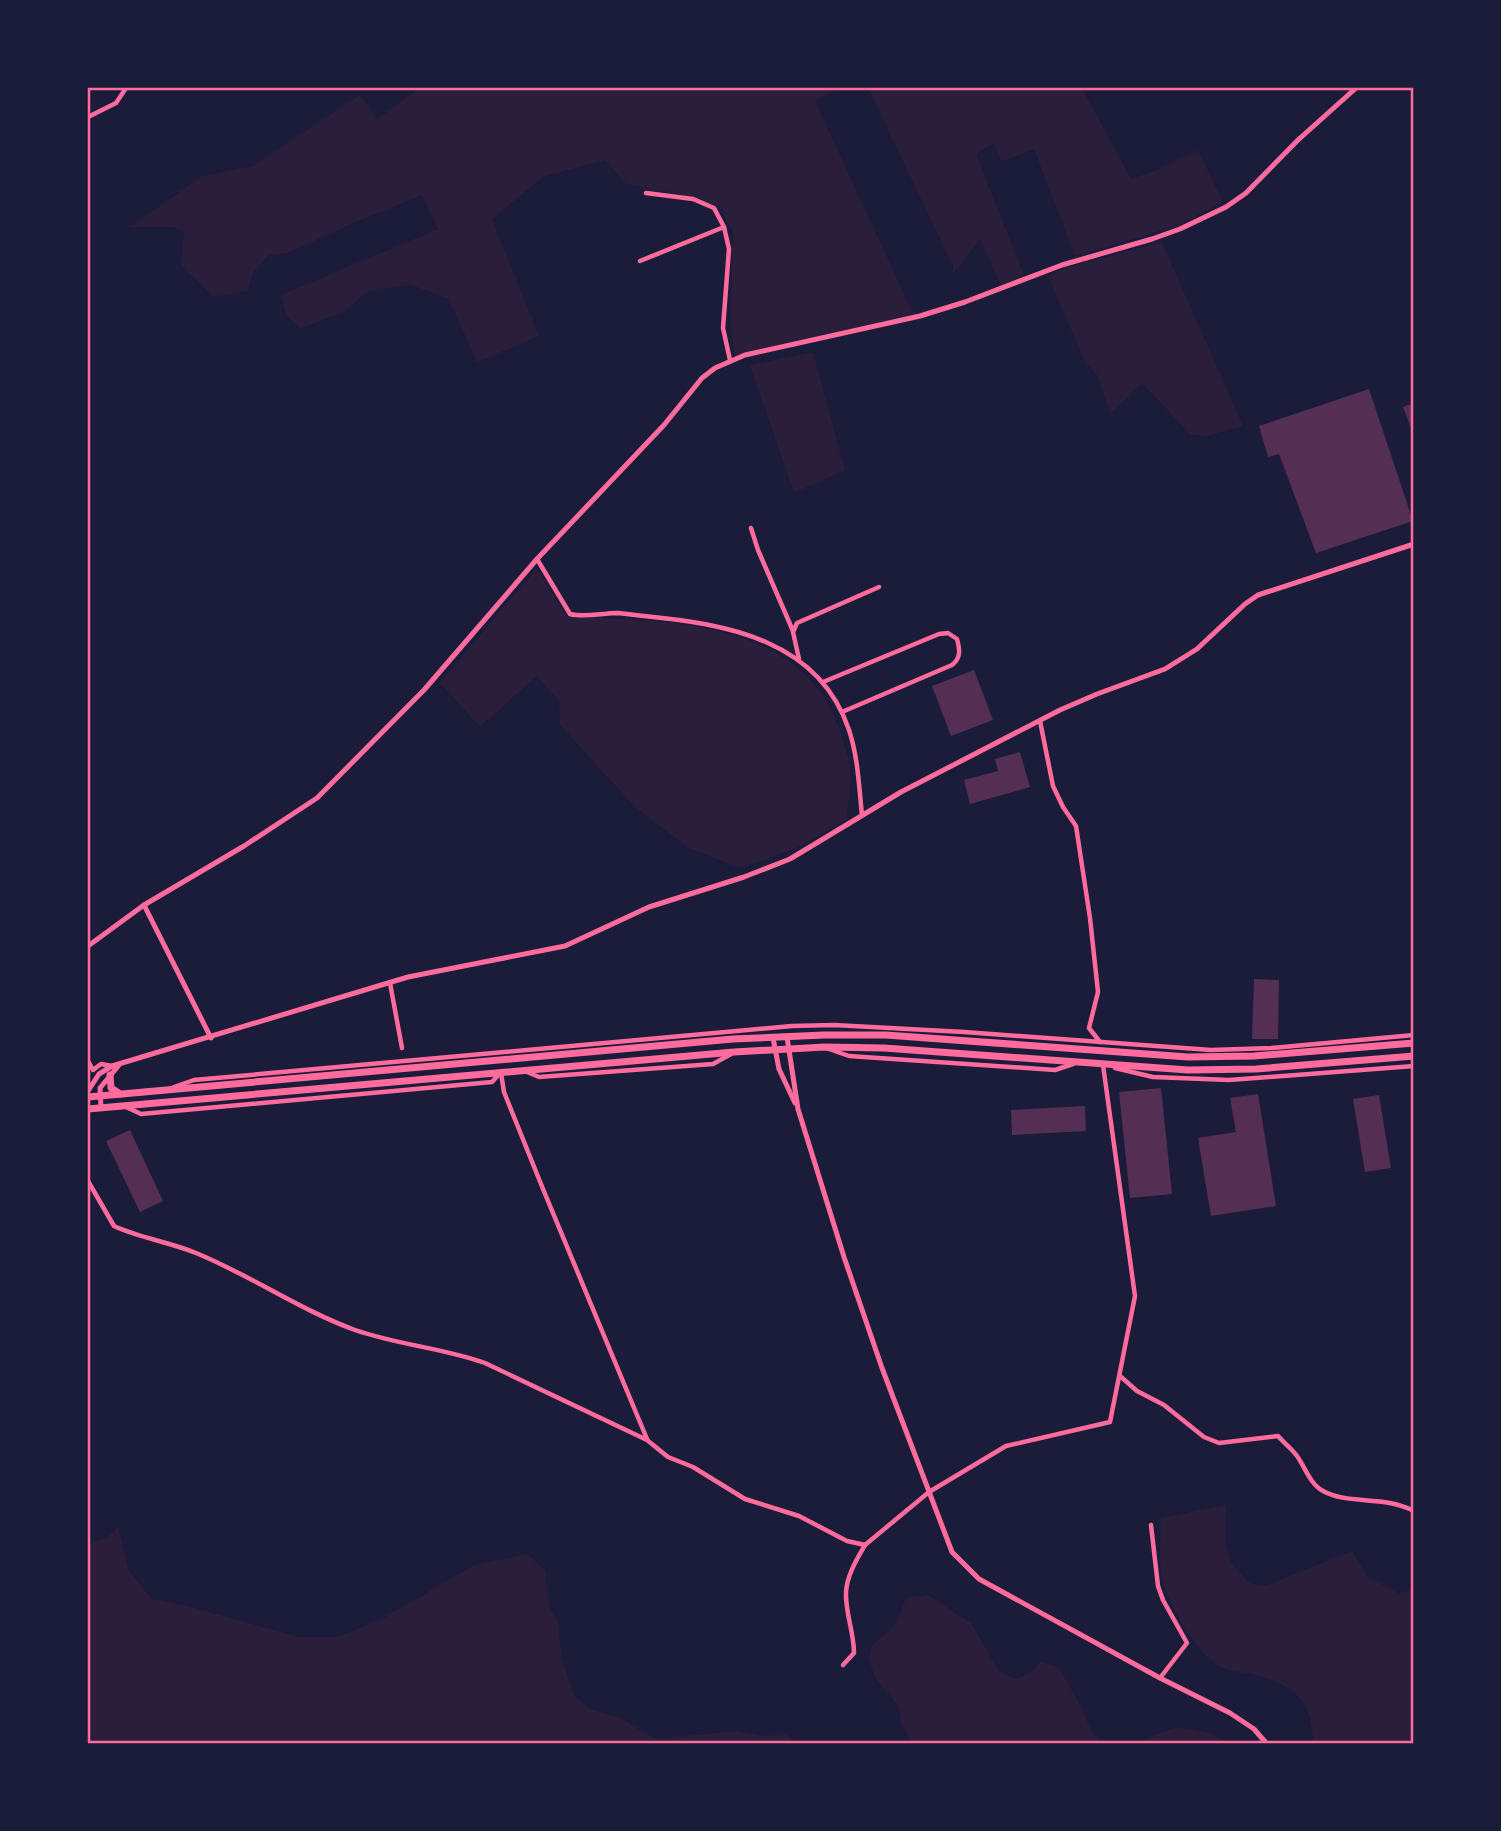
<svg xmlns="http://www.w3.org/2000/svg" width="1501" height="1831" font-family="'Source Serif 4',serif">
<rect width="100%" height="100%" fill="#1b1b3a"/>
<g fill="#2a1e3b">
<path d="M 419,88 L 839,88 L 815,101 L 912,311 L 918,313 L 735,356 L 730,326 L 733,232 L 719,207 L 690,196 L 626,184 L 605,160 L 543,177 L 492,219 L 539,336 L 477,362 L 449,299 L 411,285 L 369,291 L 344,311 L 300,329 L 286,314 L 281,295 L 438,229 L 422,195 L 353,223 L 288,253 L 269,255 L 254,271 L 247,291 L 214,297 L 181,265 L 184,232 L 173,227 L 130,227 L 202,176 L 253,166 L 360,95 L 377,119 Z"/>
<path d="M 868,88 L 1082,88 L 1131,179 L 1165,167 L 1198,150 L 1223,202 L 1180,225 L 1075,256 L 1034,149 L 1002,162 L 994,144 L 976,154 L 1024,275 L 1001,286 L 980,240 L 952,275 L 953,266 Z"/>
<path d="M 1162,242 L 1243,426 L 1207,436 L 1191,435 L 1142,383 L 1110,414 L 1098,376 L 1085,362 L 1048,276 L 1069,267 Z"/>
<path d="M 813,352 L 845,470 L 794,493 L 750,365 Z"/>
<path d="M 537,568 L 567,617 C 670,621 809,618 843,740 C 845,748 849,757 850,766 C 852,782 848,802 847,819 L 799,847 L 741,868 L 689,848 L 635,807 L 560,725 L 559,701 L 537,676 L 480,727 L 440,683 Z"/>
<path d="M 1226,1505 L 1226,1543 L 1230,1561 L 1249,1583 L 1266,1586 L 1352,1551 L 1368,1577 L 1398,1593 L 1413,1590 L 1413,1743 L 1313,1743 C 1313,1703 1295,1686 1257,1675 C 1247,1672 1235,1673 1225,1669 C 1199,1659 1164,1599 1161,1573 C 1159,1555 1161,1536 1160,1518 Z"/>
<path d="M 118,1527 L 129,1571 L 152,1599 L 188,1606 L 299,1637 L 338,1637 L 380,1620 L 474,1565 L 527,1554 L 545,1570 L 550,1609 L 558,1621 L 562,1660 L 574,1696 L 592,1710 L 621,1718 L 655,1739 L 736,1731 L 762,1736 L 785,1734 L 797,1743 L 88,1743 L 88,1543 L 107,1538 Z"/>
<path d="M 928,1595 L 971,1623 L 999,1671 L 1017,1679 L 1031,1672 L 1041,1662 L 1059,1668 L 1081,1706 L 1091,1731 L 1103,1743 L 911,1743 L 901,1722 L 899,1707 L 876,1679 L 868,1658 L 873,1644 L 895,1626 L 906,1598 Z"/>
<path d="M 1177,1727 L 1211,1733 L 1229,1743 L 1117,1743 L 1140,1741 Z"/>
</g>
<g fill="#542f53">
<path d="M 1369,389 L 1413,521 L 1316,553 L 1279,454 L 1268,457 L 1259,426 Z"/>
<path d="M 1413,403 L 1413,433 L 1403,407 Z"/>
<path d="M 974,670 L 993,720 L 951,736 L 932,686 Z"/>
<path d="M 1020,752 L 1030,787 L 970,804 L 964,780 L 998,771 L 995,759 Z"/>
<path d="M 1254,979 L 1279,980 L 1278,1039 L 1252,1039 Z"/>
<path d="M 1161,1088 L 1172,1194 L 1130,1198 L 1119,1092 Z"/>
<path d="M 1258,1094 L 1276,1206 L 1211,1216 L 1198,1138 L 1236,1132 L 1230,1098 Z"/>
<path d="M 1379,1095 L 1391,1168 L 1365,1172 L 1353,1099 Z"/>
<path d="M 1085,1106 L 1086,1131 L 1012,1135 L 1011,1110 Z"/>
<path d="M 130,1130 L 163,1201 L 140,1212 L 106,1141 Z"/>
</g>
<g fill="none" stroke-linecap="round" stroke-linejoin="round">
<g stroke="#ff6b9d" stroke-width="4.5">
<path d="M 88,117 L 116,103 L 126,88"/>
<path d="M 646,193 L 693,199 L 714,208 L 724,227 L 729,249 L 723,328 L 730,360"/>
<path d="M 640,261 L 724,227"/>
<path d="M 751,528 L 758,550 L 793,631"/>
<path d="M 537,559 L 570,614 C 585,618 602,613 618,613 C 626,614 635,615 644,616 C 727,624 819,640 849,730 C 858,757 859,787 862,815"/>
<path d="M 799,659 L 793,632 L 797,623 L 879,587"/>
<path d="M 823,682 L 939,634 L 948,633 L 957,639 C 960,650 961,658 952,665 L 842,712"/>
<path d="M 1040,721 L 1053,786 L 1063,807 L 1076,826 L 1090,918 L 1098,992 L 1089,1028 L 1100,1042"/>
<path d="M 390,983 L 402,1048"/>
<path d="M 829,1049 L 849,1056 L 1055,1070 L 1073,1064"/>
<path d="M 88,1061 L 93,1070 L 101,1064 L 112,1066"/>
<path d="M 1115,1068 L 1153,1077 L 1229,1080 L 1414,1066"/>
<path d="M 527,1072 L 539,1077 L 713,1064 L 731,1054"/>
<path d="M 501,1073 L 504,1092 L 543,1189 L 647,1439"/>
<path d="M 174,1087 L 194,1080 L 792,1026 L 834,1025 L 964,1032 L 1211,1050 L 1272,1048 L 1414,1035"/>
<path d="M 124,1106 L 141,1114 L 492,1082 L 500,1073"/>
<path d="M 88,1181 L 114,1226 C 140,1238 169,1242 196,1253 C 250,1275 300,1310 355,1330 C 398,1345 443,1348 485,1363 L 647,1440 L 668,1457 L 693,1467 L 745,1499 L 799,1516 L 847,1541 L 865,1545 L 929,1492 L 1006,1446 L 1110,1422 L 1135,1296 L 1103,1065"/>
<path d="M 1120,1376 L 1137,1391 L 1164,1405 L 1204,1437 L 1219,1443 L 1278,1436 C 1284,1443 1292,1449 1297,1456 C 1305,1467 1310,1484 1323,1491 C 1348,1505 1384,1495 1414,1511"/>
<path d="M 1151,1525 L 1158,1586 L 1163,1600 L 1187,1643 L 1160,1678"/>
<path d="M 843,1665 L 854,1653 C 854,1632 845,1612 846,1592 C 847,1575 857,1559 865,1545"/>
</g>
<g stroke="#ff6b9d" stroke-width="5">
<path d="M 144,905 L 211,1038"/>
<path d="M 88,946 L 144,905 L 244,846 L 317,798 L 424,690 L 537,559 L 664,425 L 702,378 L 715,368 L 745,355 L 920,316 L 965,302 L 1062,265 L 1152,239 L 1180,229 L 1226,207 L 1246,193 L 1298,140 L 1356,88"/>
<path d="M 787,1037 L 798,1109 L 844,1257 L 882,1368 L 952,1552 L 979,1579 L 1160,1678 L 1230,1713 L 1254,1729 L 1267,1744"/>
<path d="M 773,1038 L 779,1069 L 795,1103"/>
<path d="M 88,1091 L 99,1074 L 112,1066 L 408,977 L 565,946 L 649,907 L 744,877 L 790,859 L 901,792 L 1060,710 L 1097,694 L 1165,669 L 1197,649 L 1245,604 L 1258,595 L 1414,544"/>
<path d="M 101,1108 L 100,1088 L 119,1065"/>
</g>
<g stroke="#ff6b9d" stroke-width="7">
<path d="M 110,1075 L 111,1088 L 120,1094"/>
<path d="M 88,1097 L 733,1039 L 824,1035 L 886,1035 L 1188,1057 L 1254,1056 L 1414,1043"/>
<path d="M 88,1109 L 734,1052 L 825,1047 L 884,1048 L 1188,1070 L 1256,1069 L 1414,1056"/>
</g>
</g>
<rect width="1501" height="1831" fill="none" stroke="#1b1b3a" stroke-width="178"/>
<rect x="89" y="89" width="1323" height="1653" fill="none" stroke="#ff6b9d" stroke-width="2.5"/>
</svg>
